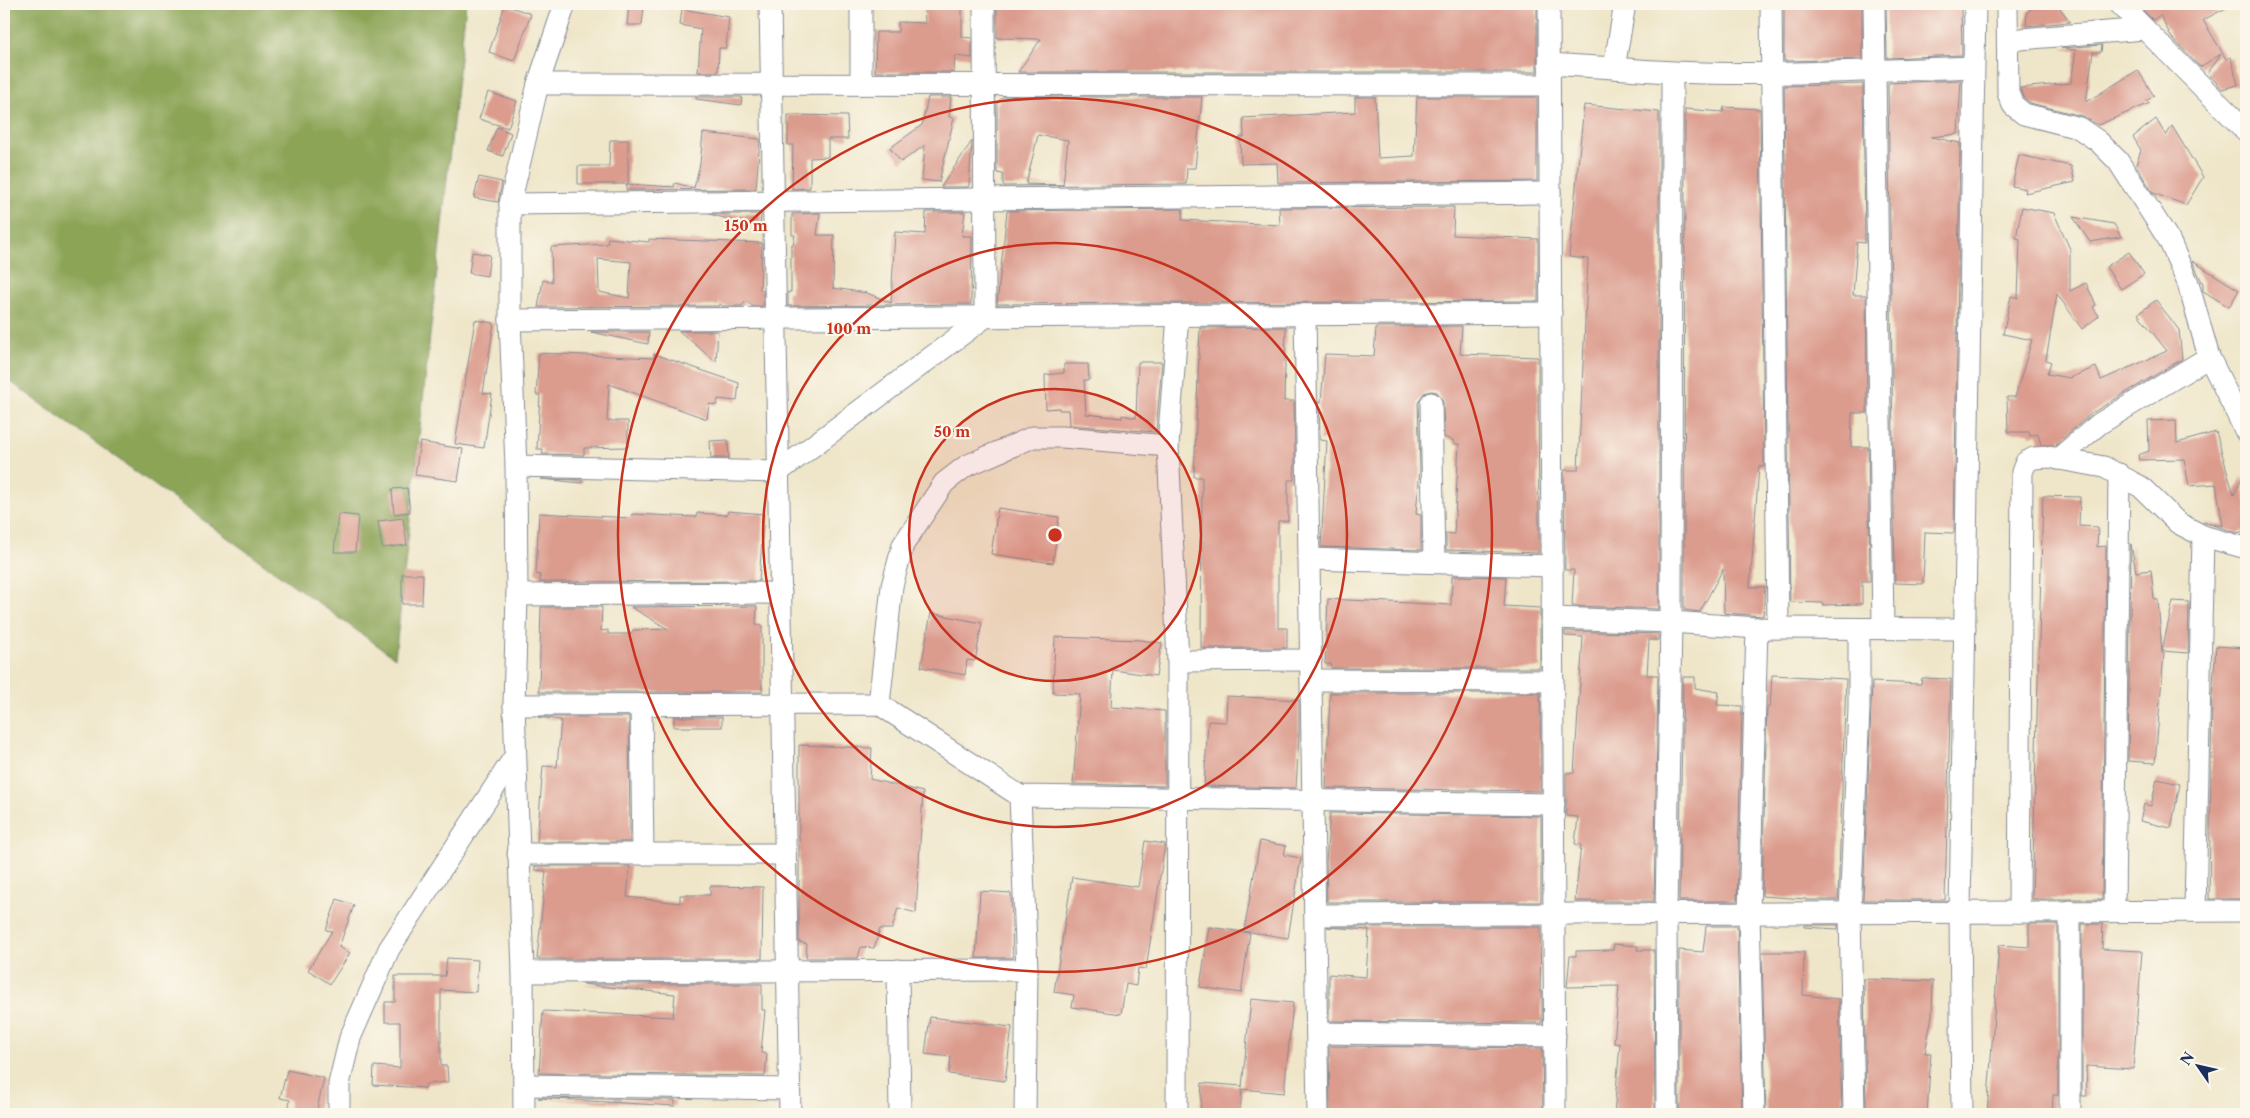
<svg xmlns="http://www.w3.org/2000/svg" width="2250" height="1118" font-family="'Libre Caslon Text',serif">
<rect width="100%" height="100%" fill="#fbf7ec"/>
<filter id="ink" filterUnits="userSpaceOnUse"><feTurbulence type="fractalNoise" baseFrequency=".02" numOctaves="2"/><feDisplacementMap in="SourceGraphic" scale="10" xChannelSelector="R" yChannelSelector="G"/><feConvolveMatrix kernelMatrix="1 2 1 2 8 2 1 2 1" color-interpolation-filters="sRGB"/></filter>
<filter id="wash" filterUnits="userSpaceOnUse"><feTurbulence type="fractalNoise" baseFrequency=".0096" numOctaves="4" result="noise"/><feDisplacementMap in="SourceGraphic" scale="20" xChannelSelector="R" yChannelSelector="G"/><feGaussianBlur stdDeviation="1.12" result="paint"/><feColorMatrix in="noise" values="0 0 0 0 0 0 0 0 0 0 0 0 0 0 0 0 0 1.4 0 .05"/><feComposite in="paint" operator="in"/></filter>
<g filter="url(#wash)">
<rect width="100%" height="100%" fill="#efe6c9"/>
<path fill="#8ca456" stroke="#546a5a" d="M 4,4 L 466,4 L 395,658 L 4,377 Z"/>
<g id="blocks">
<g fill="#db9c8e" fill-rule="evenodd">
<path d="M 924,4 L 962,4 L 962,37 L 972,38 L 972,58 L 955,56 L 954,72 L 875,72 L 876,32 L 898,32 L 898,22 L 925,23 Z"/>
<path d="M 997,4 L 1537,4 L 1537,72 L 1018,72 L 1041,39 L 997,38 Z"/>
<path d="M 1784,4 L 1862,4 L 1862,59 L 1784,61 Z"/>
<path d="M 1886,4 L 1961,4 L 1962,55 L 1887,58 Z"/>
<path d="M 2039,4 L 2057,4 L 2070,22 L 2026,26 L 2027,12 Z"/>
<path d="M 2137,4 L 2234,4 L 2203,20 L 2226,59 L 2231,57 L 2238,85 L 2222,89 L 2208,73 L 2221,54 L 2200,67 L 2172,38 L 2160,15 L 2153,20 Z"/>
<path d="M 505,5 L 531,14 L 514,61 L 489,52 Z"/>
<path d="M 629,6 L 644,7 L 642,25 L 627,25 Z"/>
<path d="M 682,9 L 729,17 L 726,48 L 719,48 L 718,72 L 698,72 L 701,29 L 680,25 Z"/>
<path d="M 2102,45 L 2101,52 L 2093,52 L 2086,102 L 2138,70 L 2154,96 L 2146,101 L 2150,103 L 2098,125 L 2082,116 L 2030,103 L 2023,97 L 2020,88 L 2071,83 L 2076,50 L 2061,48 Z"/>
<path d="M 1961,80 L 1958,134 L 1931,137 L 1960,143 L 1954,533 L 1925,532 L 1923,584 L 1895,583 L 1888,83 Z"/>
<path d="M 1863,84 L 1865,243 L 1857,242 L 1853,295 L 1866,295 L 1867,413 L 1852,413 L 1851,447 L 1868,447 L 1870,581 L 1862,581 L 1862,604 L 1823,605 L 1823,603 L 1790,602 L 1784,86 Z"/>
<path d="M 488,92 L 517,101 L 508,128 L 479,119 Z"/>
<path d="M 696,97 L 742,97 L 741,105 L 696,99 Z"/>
<path d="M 928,97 L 951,97 L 949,117 L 954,118 L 939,182 L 922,180 L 925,145 L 901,162 L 890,148 L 922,125 Z"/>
<path d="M 1002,97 L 1202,97 L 1195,168 L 1187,168 L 1186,184 L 1003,186 L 1003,174 L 997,173 L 997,104 ZM 1038,135 L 1068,140 L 1063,185 L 1026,184 Z"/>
<path d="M 1355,97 L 1375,97 L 1378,158 L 1414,156 L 1417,97 L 1537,97 L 1537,181 L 1278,183 L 1277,163 L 1241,164 L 1240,137 L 1244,137 L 1243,118 L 1355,112 Z"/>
<path d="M 1584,105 L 1659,112 L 1659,609 L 1572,606 L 1574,570 L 1565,570 L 1564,470 L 1578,470 L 1588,259 L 1569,257 Z"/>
<path d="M 1724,107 L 1760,109 L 1764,467 L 1759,466 L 1750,587 L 1765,587 L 1763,616 L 1724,613 L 1723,569 L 1700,612 L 1684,610 L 1685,109 L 1723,112 Z"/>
<path d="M 788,115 L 847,116 L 848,139 L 828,139 L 828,157 L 810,158 L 810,188 L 792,189 L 793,145 L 788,145 Z"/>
<path d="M 2156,119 L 2166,136 L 2172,126 L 2203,177 L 2186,205 L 2153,193 L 2136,165 L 2141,150 L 2133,137 Z"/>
<path d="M 497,127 L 511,133 L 503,156 L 488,151 Z"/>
<path d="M 703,133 L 760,139 L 756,189 L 626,190 L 627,184 L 674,187 L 675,183 L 694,188 L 700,164 Z"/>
<path d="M 610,140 L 628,140 L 628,184 L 578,184 L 578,166 L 609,166 Z"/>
<path d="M 972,141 L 969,185 L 968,187 L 941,187 Z"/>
<path d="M 2019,155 L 2071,166 L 2075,182 L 2025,193 L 2026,189 L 2012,186 Z"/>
<path d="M 479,177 L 502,182 L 498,202 L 474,198 Z"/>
<path d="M 1454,207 L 1453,235 L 1538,239 L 1538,301 L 997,304 L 1007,211 L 1183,209 L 1182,220 L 1280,225 L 1279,208 Z"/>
<path d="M 2022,207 L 2054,213 L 2070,249 L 2070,291 L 2086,283 L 2096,305 L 2093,307 L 2099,316 L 2082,329 L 2057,294 L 2046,360 L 2051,362 L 2047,374 L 2069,378 L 2096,367 L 2101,380 L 2167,351 L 2138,314 L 2156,300 L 2179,330 L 2182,359 L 2092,413 L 2055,445 L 2041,445 L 2038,434 L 2030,436 L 2029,432 L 2008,432 L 2007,397 L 2015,397 L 2032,340 L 2003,334 L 2011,296 L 2018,298 L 2020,239 L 2016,238 Z"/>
<path d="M 926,212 L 965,212 L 962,236 L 972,236 L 971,304 L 788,306 L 788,292 L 791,292 L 791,245 L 793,245 L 795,235 L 792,235 L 792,214 L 820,213 L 817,235 L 834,235 L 833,288 L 867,293 L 891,303 L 895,232 L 925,234 Z"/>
<path d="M 709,214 L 761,214 L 760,227 Z"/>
<path d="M 2073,217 L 2114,224 L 2121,237 L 2090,242 Z"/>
<path d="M 608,238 L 649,242 L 649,239 L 762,243 L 760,290 L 763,290 L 763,306 L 752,306 L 746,301 L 742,306 L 722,306 L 719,303 L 719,306 L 538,307 L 543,280 L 552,282 L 551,247 L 607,244 ZM 598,259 L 631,262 L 629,298 L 599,292 Z"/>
<path d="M 472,252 L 490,255 L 487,276 L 469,273 Z"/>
<path d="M 2129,252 L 2144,274 L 2121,289 L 2106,267 Z"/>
<path d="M 2192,261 L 2239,290 L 2229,307 L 2203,291 L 2203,284 Z"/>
<path d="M 475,320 L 494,323 L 483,393 L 492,394 L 484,448 L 455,444 Z"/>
<path d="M 1462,326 L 1460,354 L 1538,357 L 1539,553 L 1446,550 L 1446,533 L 1454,534 L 1459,444 L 1454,444 L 1454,441 L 1444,437 L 1443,402 L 1437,392 L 1431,391 L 1424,393 L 1418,403 L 1420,469 L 1416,514 L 1421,515 L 1421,550 L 1321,547 L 1327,441 L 1320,440 L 1319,402 L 1321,402 L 1325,354 L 1374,356 L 1376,327 Z"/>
<path d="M 1286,327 L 1284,401 L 1294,401 L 1295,458 L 1294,480 L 1288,480 L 1288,521 L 1278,521 L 1278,628 L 1287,628 L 1287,648 L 1201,648 L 1202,477 L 1194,477 L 1200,328 Z"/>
<path d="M 679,331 L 718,331 L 716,362 Z"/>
<path d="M 591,332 L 649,332 L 648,344 Z"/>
<path d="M 539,353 L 654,358 L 654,354 L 739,383 L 737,401 L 718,399 L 717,405 L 709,404 L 707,419 L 609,384 L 607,421 L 628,421 L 628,447 L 584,448 L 584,455 L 542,454 L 543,449 L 537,449 L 540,395 L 536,395 Z"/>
<path d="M 1138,362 L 1162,362 L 1156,432 L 1069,425 L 1068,410 L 1059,410 L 1059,408 L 1046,409 L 1045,375 L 1064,373 L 1064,364 L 1088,364 L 1089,380 L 1084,380 L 1086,414 L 1122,418 L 1122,415 L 1136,418 Z"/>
<path d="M 2176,420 L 2177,443 L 2216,432 L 2234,495 L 2242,477 L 2246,504 L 2246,530 L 2238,533 L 2203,522 L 2223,526 L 2216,484 L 2189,486 L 2184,459 L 2139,460 L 2138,455 L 2149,451 L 2148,421 Z"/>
<path d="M 728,440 L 729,458 L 711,458 L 710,441 Z"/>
<path d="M 420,442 L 463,449 L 458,481 L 415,475 Z"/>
<path d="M 541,479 L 582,480 L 582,483 Z"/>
<path d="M 407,488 L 410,512 L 394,514 L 392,489 Z"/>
<path d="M 2043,496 L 2080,497 L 2079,526 L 2098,527 L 2097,547 L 2106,546 L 2102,899 L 2032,899 Z"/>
<path d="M 998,508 L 1059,517 L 1053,563 L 991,554 Z"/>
<path d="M 728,511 L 764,514 L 759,581 L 540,582 L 540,575 L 536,574 L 539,513 L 631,518 L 632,514 L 696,517 L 697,513 L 727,515 Z"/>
<path d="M 338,514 L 358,516 L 355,552 L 334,552 Z"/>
<path d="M 403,518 L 407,545 L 382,548 L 378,521 Z"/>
<path d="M 2131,544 L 2136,572 L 2151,570 L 2154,599 L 2158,600 L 2162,653 L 2164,653 L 2155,763 L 2128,761 Z"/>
<path d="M 402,574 L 423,574 L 422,604 L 402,604 Z"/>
<path d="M 1452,576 L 1506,577 L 1504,606 L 1540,608 L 1540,668 L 1331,668 L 1331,664 L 1325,664 L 1328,599 L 1451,605 Z"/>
<path d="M 2173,601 L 2189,602 L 2188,653 L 2162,651 Z"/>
<path d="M 757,606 L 756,624 L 762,625 L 762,692 L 539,692 L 541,607 L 602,607 L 601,631 L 608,630 L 608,634 L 631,634 L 633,630 L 668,629 L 631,607 Z"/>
<path d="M 931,613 L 982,623 L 975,661 L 967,660 L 965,675 L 921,667 Z"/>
<path d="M 1565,631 L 1658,634 L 1658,640 L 1649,640 L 1647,675 L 1658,675 L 1654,901 L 1575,901 L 1581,845 L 1575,844 L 1578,817 L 1566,816 L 1566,773 L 1574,773 L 1583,637 L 1565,636 Z"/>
<path d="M 1055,637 L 1140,640 L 1162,643 L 1156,676 L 1113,670 L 1111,707 L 1165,711 L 1165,786 L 1073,784 L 1080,694 L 1053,693 Z"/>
<path d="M 2216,646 L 2246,648 L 2246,899 L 2209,899 L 2212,695 Z"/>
<path d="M 1772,675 L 1846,679 L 1838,900 L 1806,900 L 1806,899 L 1762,896 L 1767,707 L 1770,707 Z"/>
<path d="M 1683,677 L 1695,677 L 1695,688 L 1719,692 L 1717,705 L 1742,706 L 1737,901 L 1679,901 Z"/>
<path d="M 1922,678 L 1951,679 L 1945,900 L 1863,900 L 1872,682 L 1921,684 Z"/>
<path d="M 1330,693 L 1540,693 L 1541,791 L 1326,788 Z"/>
<path d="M 1227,696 L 1299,700 L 1299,735 L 1296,788 L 1204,786 L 1208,721 L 1226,722 Z"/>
<path d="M 538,717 L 629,717 L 630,842 L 537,842 L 543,766 L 557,767 L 561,720 Z"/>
<rect x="674" y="717" width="48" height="10"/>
<path d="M 799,745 L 872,748 L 870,779 L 923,792 L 916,913 L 898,908 L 892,929 L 880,929 L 874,948 L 861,947 L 858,958 L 806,958 L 807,944 L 799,942 Z"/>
<path d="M 2157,779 L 2180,784 L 2171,828 L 2140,821 L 2144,804 L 2151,806 Z"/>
<path d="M 1330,813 L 1541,816 L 1541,902 L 1327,902 L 1326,861 Z"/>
<path d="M 1145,841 L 1165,844 L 1146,969 L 1138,968 L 1136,986 L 1126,984 L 1121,1014 L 1072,1007 L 1074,995 L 1054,992 L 1072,877 L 1138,887 Z"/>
<path d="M 1260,841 L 1286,846 L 1284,855 L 1301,858 L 1288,938 L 1244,931 Z"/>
<path d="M 535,866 L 630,866 L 627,897 L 680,903 L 680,895 L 710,895 L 710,886 L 763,887 L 762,959 L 537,959 L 546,871 L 535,870 Z"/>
<path d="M 980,891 L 1011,893 L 1013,958 L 976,958 Z"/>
<path d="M 337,899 L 354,905 L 339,947 L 350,953 L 330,984 L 308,970 L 332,931 L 326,930 Z"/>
<path d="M 2029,924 L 2058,924 L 2058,1095 L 2053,1095 L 2052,1114 L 1987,1114 L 1999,945 L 2029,947 Z"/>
<path d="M 2082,924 L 2103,924 L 2102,949 L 2142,951 L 2133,1069 L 2086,1066 L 2087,1096 L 2082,1096 Z"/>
<path d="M 1804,925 L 1838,925 L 1838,929 L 1804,927 Z"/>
<path d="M 1706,926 L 1737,926 L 1742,1114 L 1679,1114 L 1679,950 L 1703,952 Z"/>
<path d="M 1209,927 L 1250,933 L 1241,993 L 1200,987 Z"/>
<path d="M 1327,927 L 1541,927 L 1540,991 L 1542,991 L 1542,1023 L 1329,1021 L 1329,974 L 1366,977 L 1369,930 Z"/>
<path d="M 1614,944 L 1638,946 L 1637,950 L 1654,950 L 1655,1114 L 1614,1114 L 1620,1044 L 1614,1043 L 1619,986 L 1567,987 L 1570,956 L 1576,956 L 1576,951 L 1613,950 Z"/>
<path d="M 1762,952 L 1804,952 L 1803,995 L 1839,999 L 1842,1114 L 1766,1114 Z"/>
<path d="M 447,958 L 478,960 L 476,992 L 441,990 L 441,1066 L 447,1066 L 448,1082 L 426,1084 L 426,1088 L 373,1085 L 374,1066 L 400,1068 L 400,1022 L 385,1022 L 385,1002 L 395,1002 L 395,976 L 445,976 Z"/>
<path d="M 1864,979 L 1933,981 L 1932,1015 L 1925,1053 L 1931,1053 L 1927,1114 L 1866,1114 Z"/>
<path d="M 582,984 L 762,984 L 762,1010 L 765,1010 L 761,1053 L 767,1054 L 765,1076 L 539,1073 L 543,1011 L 673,1017 L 675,994 Z"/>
<path d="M 1251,999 L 1293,1003 L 1284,1093 L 1242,1089 L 1240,1114 L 1200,1114 L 1202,1083 L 1242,1086 L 1242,1087 Z"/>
<path d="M 930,1017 L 1012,1027 L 1005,1081 L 949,1074 L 951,1057 L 925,1054 Z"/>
<path d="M 1329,1046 L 1542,1048 L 1543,1114 L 1330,1114 Z"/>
<path d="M 287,1070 L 324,1078 L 316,1114 L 291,1114 L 291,1112 L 288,1111 L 290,1100 L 280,1098 Z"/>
<path d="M 538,1098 L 675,1100 L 675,1106 Z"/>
</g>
</g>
</g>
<g filter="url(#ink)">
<use href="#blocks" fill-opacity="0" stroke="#858a94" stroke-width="1"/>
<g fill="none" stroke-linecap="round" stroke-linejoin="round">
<defs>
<g id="minor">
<path d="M 770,4 L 790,1114"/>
<path d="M 861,4 L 861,84"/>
<path d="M 1549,4 L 1555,1114"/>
<path d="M 1771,4 L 1778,627"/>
<path d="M 1874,4 L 1883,628"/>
<path d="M 2007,4 L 2008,93 L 2013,105 L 2024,114 L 2079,128 L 2098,141 L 2118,161 L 2169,240 L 2188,283 L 2209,357 L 2246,432"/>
<path d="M 2120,4 L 2246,131"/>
<path d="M 2008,40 L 2145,29"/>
<path d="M 1549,64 L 1614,68 L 1625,4"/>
<path d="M 1614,68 C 1734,79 1854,71 1973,67"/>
<path d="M 538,84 L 1549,85"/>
<path d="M 510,204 L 1550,193"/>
<path d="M 1305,315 L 1318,1114"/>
<path d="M 510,320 L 1551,313"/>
<path d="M 1431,403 L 1434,562"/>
<path d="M 2058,459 L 2099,424 L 2209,357"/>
<path d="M 516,466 L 778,472 L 985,317 L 984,4"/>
<path d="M 1309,559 L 1552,566"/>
<path d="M 517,595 L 781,593"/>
<path d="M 1553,618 L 1671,622 L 1757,628 L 1965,629"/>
<path d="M 1178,661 L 1311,660"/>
<path d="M 1311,680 L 1553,681"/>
<path d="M 879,704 L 892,586 L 903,545 L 944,483 L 966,466 L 1033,437 L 1062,437 L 1168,446"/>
<path d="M 514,705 L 879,704 L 1020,796 L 1554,804"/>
<path d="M 641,705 L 643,854"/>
<path d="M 1020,796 L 1027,970 L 1025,1114"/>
<path d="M 518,854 L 785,854"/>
<path d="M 2070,911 L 2070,1114"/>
<path d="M 2114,911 L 2119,474"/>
<path d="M 2195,911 L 2203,536"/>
<path d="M 2019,912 L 2022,472 L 2026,462 L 2034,458 L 2048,457 L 2104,467 L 2141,487 L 2178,523 L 2203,536 L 2246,548"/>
<path d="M 1315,915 L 2246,911"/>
<path d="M 898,970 L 900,1114"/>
<path d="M 523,972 L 1027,970"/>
<path d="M 1317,1033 L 1555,1036"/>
<path d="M 524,1085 L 789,1089"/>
<path d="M 339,1114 L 339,1084 L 350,1038 L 389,949 L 515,756"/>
<path d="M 524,1114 L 523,972 L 514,705 L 517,595 L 516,466 L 510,320 L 510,204 L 538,84 L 565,4"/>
<path d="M 1177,1114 L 1178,661 L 1168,446 L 1178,316"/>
<path d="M 1667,1114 L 1666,913 L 1671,622 L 1672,73"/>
<path d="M 1754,1114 L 1749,913 L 1757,628"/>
<path d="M 1854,1114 L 1850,912 L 1859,709 L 1859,630"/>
<path d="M 1962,1114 L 1960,912 L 1975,4"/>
</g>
</defs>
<use href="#minor" stroke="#858a94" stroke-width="23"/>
<use href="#minor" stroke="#fff" stroke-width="21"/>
</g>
</g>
<circle cx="1055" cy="535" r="146" fill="#c8321e" fill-opacity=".12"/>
<g fill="none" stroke="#c8321e" stroke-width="2.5">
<circle cx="1055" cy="535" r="146"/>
<circle cx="1055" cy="535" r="292"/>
<circle cx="1055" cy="535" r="437"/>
</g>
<circle cx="1055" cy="535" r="8" fill="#c8321e" stroke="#fbf7ec" stroke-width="2.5"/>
<g font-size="15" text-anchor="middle" font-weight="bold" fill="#c8321e" stroke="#fbf7ec" stroke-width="4.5" stroke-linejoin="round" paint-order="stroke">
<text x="746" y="231">150 m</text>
<text x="849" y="334">100 m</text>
<text x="952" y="437">50 m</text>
</g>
<rect width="2250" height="1118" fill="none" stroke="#fbf7ec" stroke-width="20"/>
<g transform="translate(2198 1066) rotate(304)" stroke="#fbf7ec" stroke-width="4" paint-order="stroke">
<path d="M0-4L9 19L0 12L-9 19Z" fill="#1b2f5e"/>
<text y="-8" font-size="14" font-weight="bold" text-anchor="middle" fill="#1b2f5e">N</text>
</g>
</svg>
